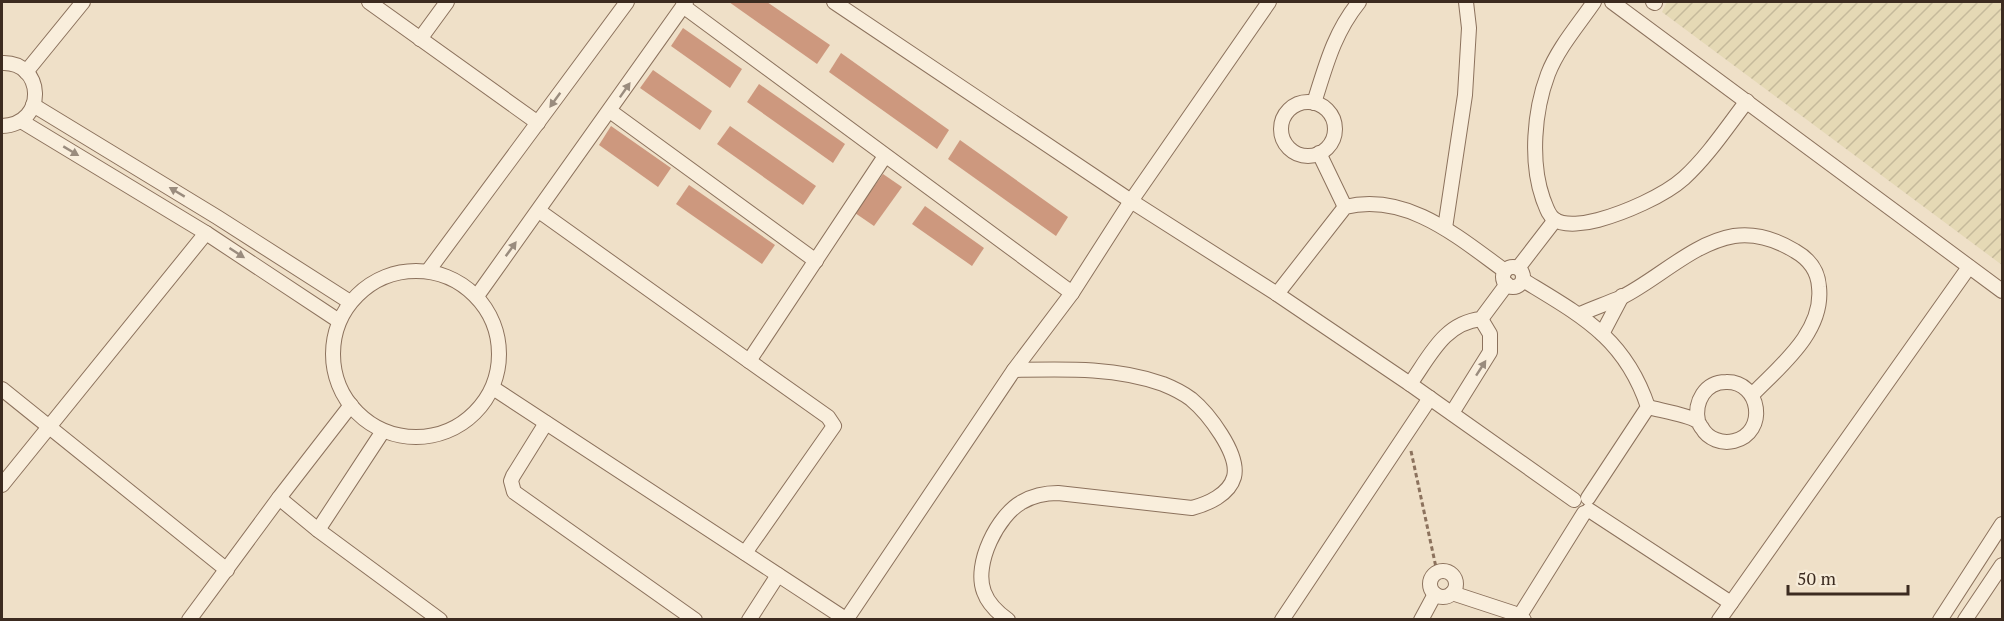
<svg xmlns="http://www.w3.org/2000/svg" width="2004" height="621" font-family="'PT Serif',serif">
<defs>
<pattern id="farmland-furrows" width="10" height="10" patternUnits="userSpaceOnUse" patternTransform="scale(1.5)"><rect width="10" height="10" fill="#e5d9b5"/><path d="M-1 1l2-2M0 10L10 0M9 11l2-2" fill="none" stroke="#c5ba9b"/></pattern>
</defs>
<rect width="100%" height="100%" fill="#efe0c8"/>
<path fill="url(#farmland-furrows)" d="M 1667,2 L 2002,2 L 2002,265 L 1662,12 Z"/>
<g fill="#cd987e">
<path d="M 729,2 L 767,2 L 830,45 L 817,64 Z"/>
<path d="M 683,28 L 742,69 L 730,88 L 671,46 Z"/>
<path d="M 841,53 L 949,130 L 937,149 L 829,72 Z"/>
<path d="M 653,70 L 712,111 L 700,130 L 640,88 Z"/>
<path d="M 759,84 L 845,144 L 833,163 L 747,102 Z"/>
<path d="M 611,126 L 671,168 L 658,187 L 599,145 Z"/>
<path d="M 730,126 L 816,186 L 803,205 L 717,144 Z"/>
<path d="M 960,140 L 1068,217 L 1056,236 L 948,159 Z"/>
<path d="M 883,174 L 902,187 L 874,226 L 855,213 Z"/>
<path d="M 689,185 L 775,245 L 762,264 L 676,204 Z"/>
<path d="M 925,206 L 984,248 L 972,266 L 912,224 Z"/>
</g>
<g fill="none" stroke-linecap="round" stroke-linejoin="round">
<defs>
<g id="minor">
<path d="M 369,2 L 538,123"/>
<path d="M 834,2 L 1131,201 L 1277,294 L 1410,384 L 1574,500"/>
<path d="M 1594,2 C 1579,24 1558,48 1548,74 C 1534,111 1530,162 1543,199 C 1546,206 1548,215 1554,219 C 1564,227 1587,223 1598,220 C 1624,213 1664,196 1684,178 C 1708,156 1727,127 1747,101"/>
<path d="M 1612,2 L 2002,291"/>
<path d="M 1653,2 L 1655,3"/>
<path d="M 683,6 L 1072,293"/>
<path d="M 420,39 L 447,2"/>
<path d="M 2,63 C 44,61 48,124 2,126"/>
<path d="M 26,72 L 83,2"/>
<circle cx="1308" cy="129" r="27"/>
<path d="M 1314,103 C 1326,65 1334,33 1359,2"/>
<path d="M 33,105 L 217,217 L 350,302"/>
<path d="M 610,111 L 816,261"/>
<path d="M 21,121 L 206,233 L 339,321"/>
<path d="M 1319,153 L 1345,207"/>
<path d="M 539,211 L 749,361 L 885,156"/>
<path d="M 1445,228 L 1465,95 L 1469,28 L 1466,2"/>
<circle cx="1513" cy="277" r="10"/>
<path d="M 1518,268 L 1555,220"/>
<circle cx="416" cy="354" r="83"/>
<path d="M 428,271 L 627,2"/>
<path d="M 1523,280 C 1582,316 1625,338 1648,407 L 1588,498"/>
<path d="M 1277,294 L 1345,207 C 1407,192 1458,237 1505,271"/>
<path d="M 477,296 L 686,2"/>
<path d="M 1580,314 C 1594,308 1608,303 1622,297 C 1658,279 1693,243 1734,236 C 1755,233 1777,240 1795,251 C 1809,259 1818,271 1819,287 C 1824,332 1780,366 1752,395"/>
<path d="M 1602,334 L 1622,296"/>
<path d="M 1410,384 C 1430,356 1444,323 1481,319 L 1507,284"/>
<path d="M 493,388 L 847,620"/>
<path d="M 2,389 L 227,570"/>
<path d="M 1648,407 C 1658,410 1689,415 1697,421 C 1699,422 1700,426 1702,428 C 1708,439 1722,444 1734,441 C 1768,433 1761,381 1726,382 C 1705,382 1694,402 1698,421"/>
<path d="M 1452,413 L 1490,352 L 1490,334 L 1481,319"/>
<path d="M 546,423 L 513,476 L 511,481 L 514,492 L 695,620"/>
<path d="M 2,485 L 206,233"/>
<path d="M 279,498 L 318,530 L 440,620"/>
<path d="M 1589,510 L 1731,603"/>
<path d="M 318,530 L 383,431"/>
<path d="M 745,553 L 834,426 L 828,417 L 749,361"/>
<circle cx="1443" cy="584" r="13"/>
<path d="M 1452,593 L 1513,613 L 1524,620"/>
<path d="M 1519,617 L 1584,513"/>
<path d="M 189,620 L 279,498 L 351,405"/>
<path d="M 749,620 L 778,575"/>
<path d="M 846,620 L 1014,370 L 1072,293 L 1131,201 L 1269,2"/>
<path d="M 1008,620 C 998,613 988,603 984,592 C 973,564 998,515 1022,502 C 1034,495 1045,493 1058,493 L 1192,508 C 1207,504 1229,495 1234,477 C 1240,454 1208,413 1191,399 C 1183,393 1173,388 1163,384 C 1116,367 1064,369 1014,370"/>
<path d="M 1282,620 L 1430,398"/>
<path d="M 1421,620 L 1435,594"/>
<path d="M 1719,620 L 1969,267"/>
<path d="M 1940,620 L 2002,524"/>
<path d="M 1965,620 L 2002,565"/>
</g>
</defs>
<use href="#minor" stroke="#8c725d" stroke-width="16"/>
<path stroke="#8c725d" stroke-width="3" stroke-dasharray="4.5 3" stroke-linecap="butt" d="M 1411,451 L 1437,572"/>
<use href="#minor" stroke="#f9eedc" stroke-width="14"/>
</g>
<defs><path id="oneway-solid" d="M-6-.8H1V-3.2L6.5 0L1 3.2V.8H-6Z" transform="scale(1.5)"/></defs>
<g fill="#9a8c7e">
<use href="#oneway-solid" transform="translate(625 90) rotate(-55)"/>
<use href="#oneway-solid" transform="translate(555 100) rotate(126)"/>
<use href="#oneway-solid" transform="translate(71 151) rotate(31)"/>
<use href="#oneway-solid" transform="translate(177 192) rotate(-149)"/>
<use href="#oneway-solid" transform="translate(511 249) rotate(-54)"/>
<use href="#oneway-solid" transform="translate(237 253) rotate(33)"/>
<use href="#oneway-solid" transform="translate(1481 368) rotate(-57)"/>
</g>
<rect width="2004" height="621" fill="none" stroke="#3c2b20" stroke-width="6"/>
<path d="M1788 585v9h120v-9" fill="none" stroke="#3c2b20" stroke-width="3"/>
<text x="1797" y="585" font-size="18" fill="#3c2b20" stroke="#f6ebd8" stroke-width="4.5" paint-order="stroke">50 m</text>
</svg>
